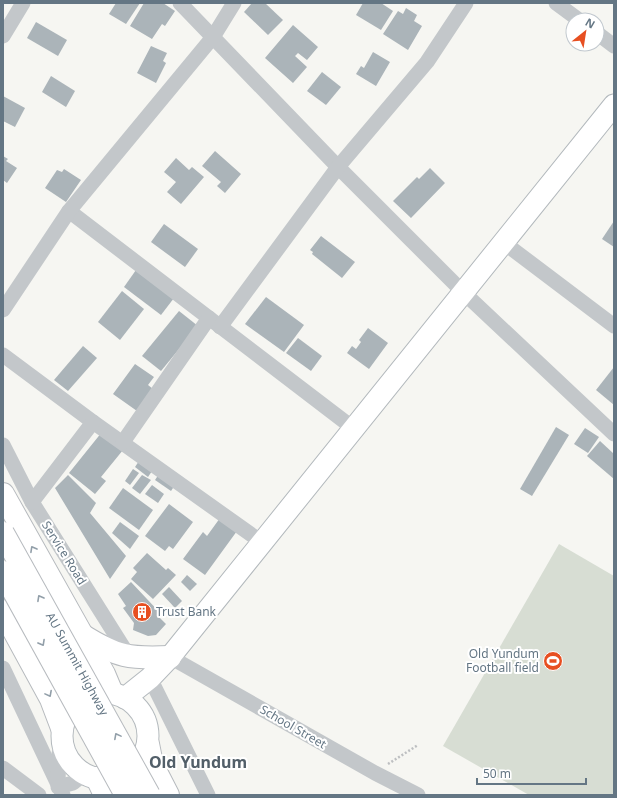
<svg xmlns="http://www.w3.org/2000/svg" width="617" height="798" font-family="'Noto Sans',sans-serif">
<rect width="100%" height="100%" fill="#f6f6f2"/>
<path fill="#d7ddd3" d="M 559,544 L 614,576 L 614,795 L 529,795 L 443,746 Z"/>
<g fill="#abb4b9">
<path d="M 116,3 L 140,3 L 126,24 L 109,14 Z"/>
<path d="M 144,3 L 163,3 L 175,11 L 165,26 L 162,24 L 152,39 L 130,26 Z"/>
<path d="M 252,3 L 265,3 L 283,20 L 268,35 L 244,12 Z"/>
<path d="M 363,3 L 381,3 L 393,11 L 381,30 L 356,15 Z"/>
<path d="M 406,8 L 417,15 L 414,21 L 422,26 L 408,50 L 383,34 L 398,11 L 403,14 Z"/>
<path d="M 36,22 L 67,40 L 58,56 L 27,38 Z"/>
<path d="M 293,25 L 318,47 L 307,60 L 298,53 L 295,56 L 307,67 L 293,83 L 265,58 Z"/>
<path d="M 151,46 L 167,53 L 163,61 L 166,63 L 156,83 L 137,73 Z"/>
<path d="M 373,52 L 390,62 L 376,86 L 356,74 L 361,66 L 364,68 Z"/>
<path d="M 322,72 L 341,87 L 326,105 L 307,91 Z"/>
<path d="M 51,76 L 75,91 L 66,107 L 42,92 Z"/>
<path d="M 3,96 L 25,108 L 15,127 L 3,121 Z"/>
<path d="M 215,151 L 241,174 L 225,193 L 217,186 L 221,182 L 202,166 Z"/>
<path d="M 3,156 L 8,159 L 6,161 L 17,168 L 7,183 L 3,180 Z"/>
<path d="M 176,158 L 189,170 L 192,167 L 204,177 L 181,204 L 167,192 L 176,182 L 164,172 Z"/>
<path d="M 430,168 L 445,183 L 411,218 L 393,201 L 417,177 L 419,179 Z"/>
<path d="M 64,169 L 81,180 L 66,202 L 45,188 L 57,170 L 62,172 Z"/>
<path d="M 614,221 L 614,247 L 602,239 Z"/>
<path d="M 164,224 L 198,249 L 185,267 L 151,242 Z"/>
<path d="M 321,236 L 355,262 L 342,278 L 312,254 L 313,252 L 310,250 Z"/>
<path d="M 136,270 L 174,298 L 161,315 L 124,287 Z"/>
<path d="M 122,291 L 144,309 L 120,340 L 98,322 Z"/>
<path d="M 266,297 L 304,325 L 284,352 L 245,324 Z"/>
<path d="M 179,311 L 198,326 L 161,371 L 142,356 Z"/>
<path d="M 368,328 L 388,343 L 369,369 L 347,353 L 352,346 L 356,349 L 361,342 L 359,340 Z"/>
<path d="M 298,338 L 322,356 L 311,371 L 286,353 Z"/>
<path d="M 83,346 L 97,358 L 68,391 L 54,380 Z"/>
<path d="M 135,364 L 154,377 L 148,385 L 153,389 L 137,411 L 113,394 Z"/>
<path d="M 614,367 L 614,405 L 596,390 Z"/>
<path d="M 556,427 L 569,435 L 532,496 L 520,489 Z"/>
<path d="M 585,428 L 599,437 L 588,453 L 574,444 Z"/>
<path d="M 102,432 L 123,450 L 101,477 L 106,481 L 95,494 L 69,473 Z"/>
<path d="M 600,441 L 614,454 L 614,479 L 587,456 Z"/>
<path d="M 139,461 L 152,471 L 148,477 L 135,467 Z"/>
<path d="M 133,469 L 139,473 L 130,485 L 125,481 Z"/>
<path d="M 159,474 L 175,485 L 171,491 L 155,480 Z"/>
<path d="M 68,475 L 96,503 L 90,513 L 126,556 L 110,579 L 55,488 Z"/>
<path d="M 142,475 L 151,480 L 140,494 L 132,488 Z"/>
<path d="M 152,485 L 164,494 L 158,503 L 145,494 Z"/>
<path d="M 123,488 L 153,510 L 139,530 L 109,508 Z"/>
<path d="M 169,504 L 193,522 L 173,549 L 169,546 L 165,551 L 145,536 Z"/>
<path d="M 220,518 L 237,531 L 205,575 L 183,559 L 203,532 L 207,536 Z"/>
<path d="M 120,522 L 139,536 L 130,549 L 112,533 Z"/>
<path d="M 147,553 L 166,570 L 168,568 L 176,575 L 153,599 L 131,579 L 137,572 L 133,568 Z"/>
<path d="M 187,575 L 197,584 L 190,591 L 181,582 Z"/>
<path d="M 131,582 L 162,615 L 159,617 L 166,624 L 156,635 L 148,636 L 133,630 L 134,623 L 123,608 L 126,606 L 118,594 Z"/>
<path d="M 169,587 L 182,601 L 175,608 L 162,594 Z"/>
</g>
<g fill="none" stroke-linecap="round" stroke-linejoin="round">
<defs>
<g id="secondary">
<circle cx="105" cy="736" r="43"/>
<path d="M 125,698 L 150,678 L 170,657 L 614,105"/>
</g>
<g id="primary">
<path d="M 3,494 L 104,674 L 112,693"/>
<path d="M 3,611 L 51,699 L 62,728"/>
<path d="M 82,635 C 117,657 130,659 170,657"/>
<path d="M 148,744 L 152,764 L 168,795"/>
<path d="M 97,778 L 105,795"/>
</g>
</defs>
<use href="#secondary" stroke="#b3b9bd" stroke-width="23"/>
<use href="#primary" stroke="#b6babe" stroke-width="24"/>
<path stroke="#bdbfc1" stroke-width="2.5" stroke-dasharray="2 2" stroke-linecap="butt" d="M 388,764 L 418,745"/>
<g stroke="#c3c7ca" stroke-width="15">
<path d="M 180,3 L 338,167 L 463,292 L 614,434"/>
<path d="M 556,3 L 579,20"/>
<path d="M 597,33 L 614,46"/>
<path d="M 3,36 L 23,3"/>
<path d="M 69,211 L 353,428"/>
<path d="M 503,242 L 614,326"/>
<path d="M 3,310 L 69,211 L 213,37 L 234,3"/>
<path d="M 220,327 L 338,167 L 427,62 L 466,3"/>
<path d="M 3,355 L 93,422 L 263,543"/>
<path d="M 123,442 L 209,318"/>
<path d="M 3,445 L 32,502 L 130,658"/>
<path d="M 32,502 L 93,422"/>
<path d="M 170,657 L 375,773 L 418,795"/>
<path d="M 3,668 L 63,795"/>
<path d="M 150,678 L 208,795"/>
<path d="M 3,768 L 39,795"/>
<path d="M 58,782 L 59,754 L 62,741"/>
<path d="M 58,787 L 73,783 L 84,774"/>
</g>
<use href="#secondary" stroke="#fff" stroke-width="21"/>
<use href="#primary" stroke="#fff" stroke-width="22"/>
<defs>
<g id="primary-bridge">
<path d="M 3,533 L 149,795"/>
<path d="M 3,572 L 126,795"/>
</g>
</defs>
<use href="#primary-bridge" stroke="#b6babe" stroke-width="24" stroke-linecap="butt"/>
<use href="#primary-bridge" stroke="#fff" stroke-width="22"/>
</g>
<defs><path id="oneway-chevron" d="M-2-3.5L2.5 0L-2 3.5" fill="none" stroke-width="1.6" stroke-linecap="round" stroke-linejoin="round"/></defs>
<g stroke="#929fa9">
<use href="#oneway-chevron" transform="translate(33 549) rotate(-119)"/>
<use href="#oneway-chevron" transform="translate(40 598) rotate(-119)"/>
<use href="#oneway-chevron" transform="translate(42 643) rotate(61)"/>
<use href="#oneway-chevron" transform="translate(49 694) rotate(62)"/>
<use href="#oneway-chevron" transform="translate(117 736) rotate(-118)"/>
</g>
<defs>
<symbol id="building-disc" viewBox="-11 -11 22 22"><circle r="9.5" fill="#e74f21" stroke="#fff"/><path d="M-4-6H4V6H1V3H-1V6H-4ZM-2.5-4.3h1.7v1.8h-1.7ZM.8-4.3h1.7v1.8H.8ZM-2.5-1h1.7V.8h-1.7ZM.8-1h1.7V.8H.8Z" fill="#fff"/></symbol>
<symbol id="stadium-disc" viewBox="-11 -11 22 22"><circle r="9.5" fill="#e74f21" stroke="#fff"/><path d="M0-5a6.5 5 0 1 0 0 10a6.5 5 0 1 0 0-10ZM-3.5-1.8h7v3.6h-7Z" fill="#fff"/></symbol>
</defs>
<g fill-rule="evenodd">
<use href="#building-disc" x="131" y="601" width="22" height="22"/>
<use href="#stadium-disc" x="542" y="650" width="22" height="22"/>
</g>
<g text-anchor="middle" stroke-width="4" stroke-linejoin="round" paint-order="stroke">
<g font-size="12" fill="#647684" stroke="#fff">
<text transform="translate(64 553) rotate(58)" y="4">Service Road</text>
<text transform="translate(77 664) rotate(61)" y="4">AU Summit Highway</text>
<text transform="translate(293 727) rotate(30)" y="4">School Street</text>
</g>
<g font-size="12" fill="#647684" stroke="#fff" text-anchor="start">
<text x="156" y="616">Trust Bank</text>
<text x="539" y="658" text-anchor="end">Old Yundum<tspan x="539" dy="14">Football field</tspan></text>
</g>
<g font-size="16" font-weight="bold" fill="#525f69" stroke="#fff">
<text x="198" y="768">Old Yundum</text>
</g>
</g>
<rect width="617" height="798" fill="none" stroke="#647684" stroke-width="8"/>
<g transform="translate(585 32) rotate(30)"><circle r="19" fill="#ffffff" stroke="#c1c8ce"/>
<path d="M0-3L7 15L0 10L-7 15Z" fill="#e74f21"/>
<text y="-6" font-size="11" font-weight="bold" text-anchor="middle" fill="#647684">N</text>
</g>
<path d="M477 778v6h109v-6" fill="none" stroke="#647684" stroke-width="2"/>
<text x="483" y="778" font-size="12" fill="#647684" stroke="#ffffff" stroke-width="3" paint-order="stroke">50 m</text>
</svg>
